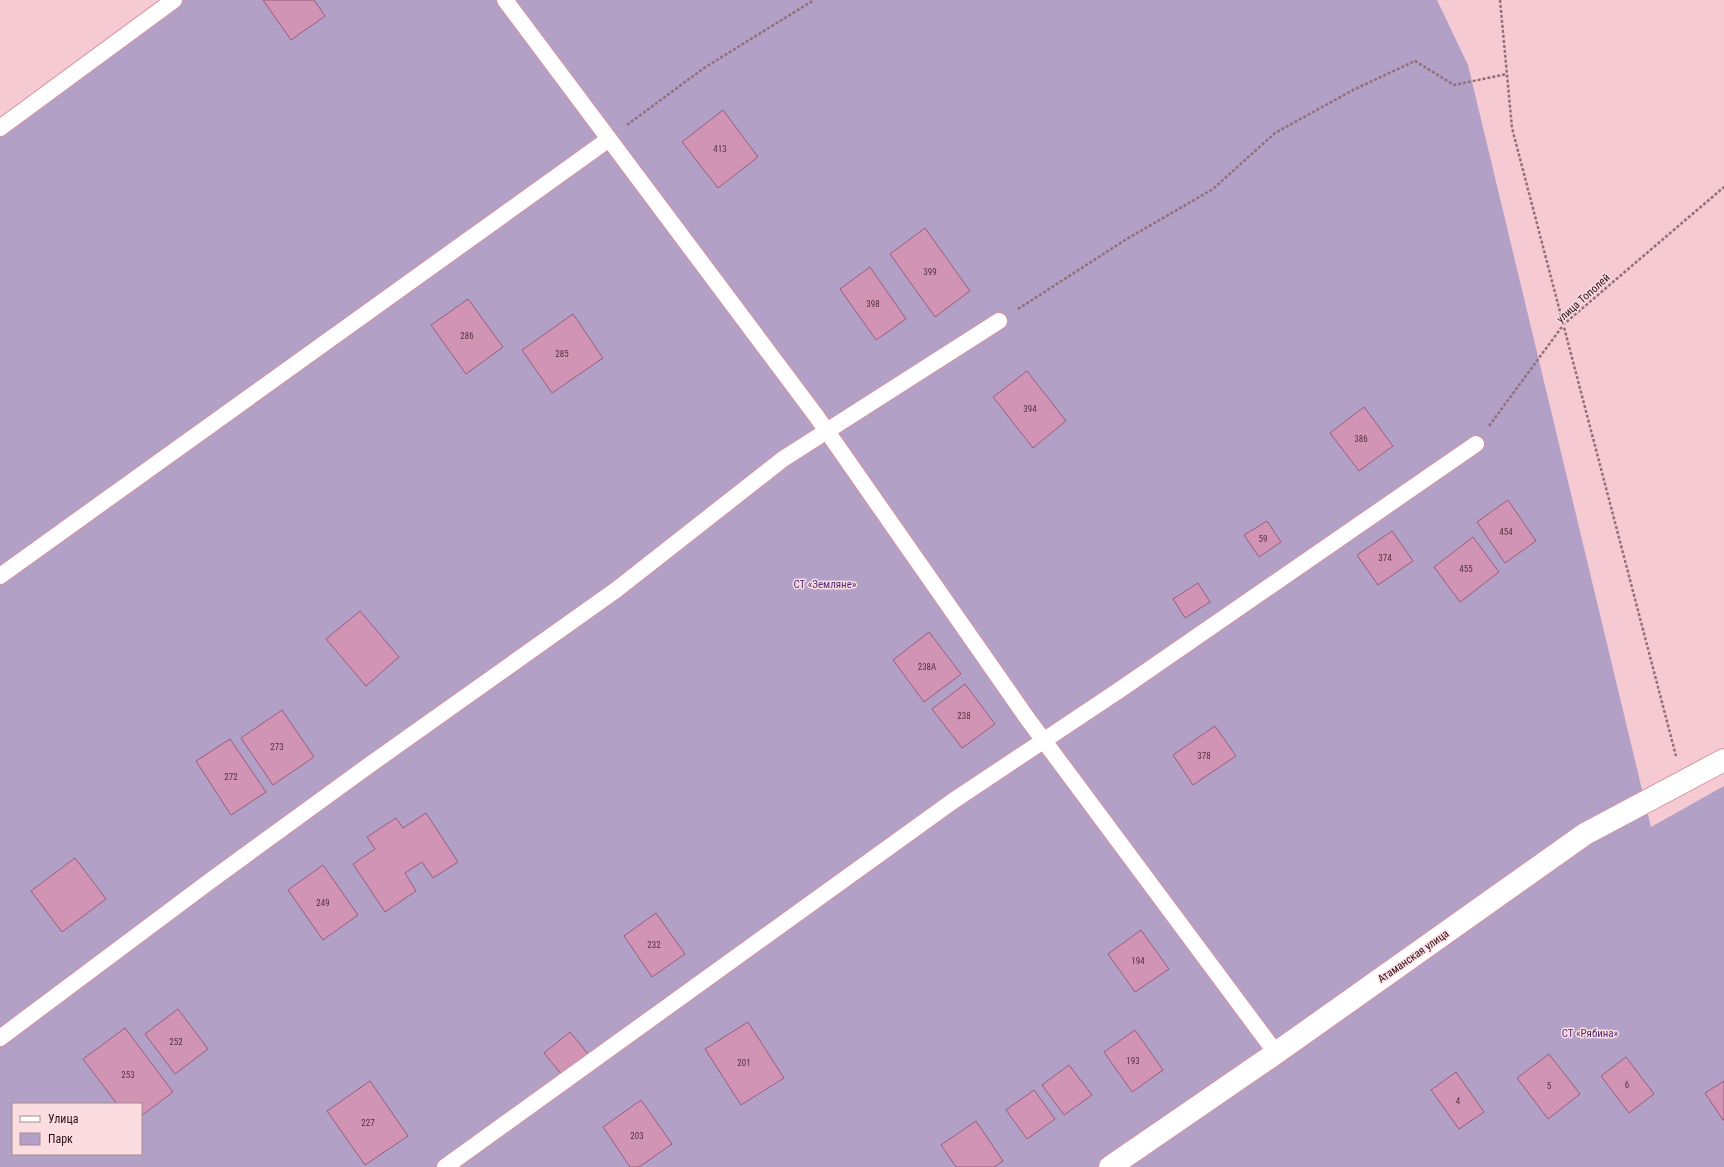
<svg xmlns="http://www.w3.org/2000/svg" width="1724" height="1167" font-family="'Roboto Condensed',sans-serif">
<rect width="100%" height="100%" fill="#f6cad3"/>
<path fill="#b2a0c7" fill-rule="evenodd" d="M 173,0 L 1437,0 L 1468,65 L 1651,827 L 1724,786 L 1724,1167 L 0,1167 L 0,122 ZM 13,1104 L 141,1104 L 141,1154 L 13,1154 Z"/>
<g fill="#d194b5" stroke="#965d7d">
<path d="M 263,0 L 314,0 L 325,16 L 291,40 Z"/>
<path d="M 723,110 L 758,157 L 718,188 L 682,142 Z"/>
<path d="M 925,228 L 970,291 L 935,317 L 890,254 Z"/>
<path d="M 870,267 L 906,319 L 876,340 L 840,289 Z"/>
<path d="M 468,299 L 503,347 L 466,374 L 431,325 Z"/>
<path d="M 573,314 L 603,358 L 552,393 L 522,350 Z"/>
<path d="M 1027,371 L 1066,421 L 1033,448 L 993,397 Z"/>
<path d="M 1364,407 L 1393,446 L 1359,471 L 1330,433 Z"/>
<path d="M 1508,500 L 1536,541 L 1505,563 L 1477,522 Z"/>
<path d="M 1267,521 L 1281,542 L 1259,557 L 1244,535 Z"/>
<path d="M 1392,531 L 1413,561 L 1378,585 L 1357,555 Z"/>
<path d="M 1473,537 L 1499,572 L 1460,602 L 1434,567 Z"/>
<path d="M 1198,583 L 1210,602 L 1185,618 L 1173,599 Z"/>
<path d="M 360,611 L 399,657 L 366,686 L 326,639 Z"/>
<path d="M 929,632 L 961,674 L 924,702 L 893,660 Z"/>
<path d="M 965,684 L 995,724 L 962,748 L 932,709 Z"/>
<path d="M 282,710 L 314,757 L 273,785 L 241,738 Z"/>
<path d="M 1215,726 L 1236,756 L 1193,785 L 1173,755 Z"/>
<path d="M 230,739 L 266,792 L 231,815 L 196,761 Z"/>
<path d="M 426,813 L 458,862 L 433,878 L 422,862 L 405,873 L 416,891 L 385,912 L 353,864 L 375,849 L 367,837 L 396,818 L 403,828 Z"/>
<path d="M 75,858 L 106,899 L 62,932 L 31,891 Z"/>
<path d="M 323,865 L 358,915 L 323,940 L 288,890 Z"/>
<path d="M 656,913 L 685,954 L 652,977 L 624,936 Z"/>
<path d="M 1141,930 L 1169,969 L 1135,992 L 1108,954 Z"/>
<path d="M 178,1009 L 208,1049 L 175,1074 L 145,1034 Z"/>
<path d="M 748,1022 L 784,1078 L 741,1105 L 705,1049 Z"/>
<path d="M 125,1028 L 173,1092 L 141,1116 L 141,1104 L 117,1104 L 83,1059 Z"/>
<path d="M 1135,1030 L 1163,1070 L 1132,1092 L 1104,1052 Z"/>
<path d="M 570,1032 L 588,1054 L 562,1075 L 544,1053 Z"/>
<path d="M 1549,1054 L 1580,1094 L 1548,1119 L 1517,1078 Z"/>
<path d="M 1626,1057 L 1654,1094 L 1629,1113 L 1601,1076 Z"/>
<path d="M 1069,1065 L 1092,1095 L 1064,1115 L 1042,1085 Z"/>
<path d="M 1456,1072 L 1484,1112 L 1459,1129 L 1431,1090 Z"/>
<path d="M 370,1081 L 408,1136 L 365,1165 L 327,1111 Z"/>
<path d="M 1724,1081 L 1724,1120 L 1723,1120 L 1705,1093 Z"/>
<path d="M 1034,1090 L 1055,1119 L 1027,1139 L 1006,1110 Z"/>
<path d="M 641,1100 L 672,1144 L 639,1167 L 630,1167 L 603,1127 Z"/>
<path d="M 976,1121 L 1003,1161 L 994,1167 L 956,1167 L 941,1145 Z"/>
</g>
<g fill="none" stroke-linecap="round" stroke-linejoin="round">
<defs>
<g id="service">
<path d="M 505,0 L 817,417 L 1027,718 L 1276,1053"/>
<path d="M 0,128 L 174,0"/>
<path d="M 0,576 L 609,139"/>
<path d="M 0,1038 L 210,881 L 368,766 L 616,590 L 783,459 L 999,321"/>
<path d="M 445,1167 L 953,801 L 1121,689 L 1476,444"/>
</g>
<path id="minor" d="M 1110,1167 L 1276,1053 L 1585,834 L 1724,760"/>
</defs>
<use href="#service" stroke="#d893a2" stroke-width="18"/>
<use href="#minor" stroke="#d893a2" stroke-width="24"/>
<g stroke="#937078" stroke-width="2.5" stroke-dasharray="3 2" stroke-linecap="butt">
<path d="M 1500,0 L 1512,128 L 1676,756"/>
<path d="M 627,125 L 704,68 L 814,0"/>
<path d="M 1018,309 L 1125,240 L 1213,189 L 1275,133 L 1353,90 L 1415,61 L 1454,85 L 1507,74"/>
<path d="M 1489,426 L 1564,324 L 1724,187"/>
</g>
<use href="#service" stroke="#fff" stroke-width="16"/>
<use href="#minor" stroke="#fff" stroke-width="22"/>
</g>
<g text-anchor="middle" stroke-width="3" stroke-linejoin="round" paint-order="stroke">
<g font-size="9" fill="#54323e">
<text x="720" y="152">413</text>
<text x="930" y="275">399</text>
<text x="873" y="307">398</text>
<text x="467" y="339">286</text>
<text x="562" y="357">285</text>
<text x="1030" y="412">394</text>
<text x="1361" y="442">386</text>
<text x="1506" y="535">454</text>
<text x="1263" y="542">59</text>
<text x="1385" y="561">374</text>
<text x="1466" y="572">455</text>
<text x="927" y="670">238А</text>
<text x="964" y="719">238</text>
<text x="277" y="750">273</text>
<text x="1204" y="759">378</text>
<text x="231" y="780">272</text>
<text x="323" y="906">249</text>
<text x="654" y="948">232</text>
<text x="1138" y="964">194</text>
<text x="176" y="1045">252</text>
<text x="1133" y="1064">193</text>
<text x="744" y="1066">201</text>
<text x="128" y="1078">253</text>
<text x="1627" y="1088">6</text>
<text x="1549" y="1089">5</text>
<text x="1458" y="1104">4</text>
<text x="368" y="1126">227</text>
<text x="637" y="1139">203</text>
</g>
<g font-size="11" fill="#2a1117" stroke="#fadce1">
<text transform="translate(1583 298) rotate(-42)" y="4">улица Тополей</text>
<text transform="translate(1413 956) rotate(-35)" y="4">Атаманская улица</text>
</g>
<g font-size="11" fill="#532e76" stroke="#fadce1">
<text x="825" y="588">СТ «Земляне»</text>
<text x="1590" y="1037">СТ «Рябина»</text>
</g>
</g>
<rect x="12" y="1103" width="130" height="52" fill="#fadce1" stroke="#a78b90"/>
<rect x="20" y="1116" width="20" height="6" fill="#ffffff" stroke="#a78b90"/>
<text x="48" y="1123" font-size="12" fill="#2a1117">Улица</text>
<rect x="20" y="1133" width="20" height="12" fill="#b2a0c7" stroke="#a78b90"/>
<text x="48" y="1143" font-size="12" fill="#2a1117">Парк</text>
</svg>
